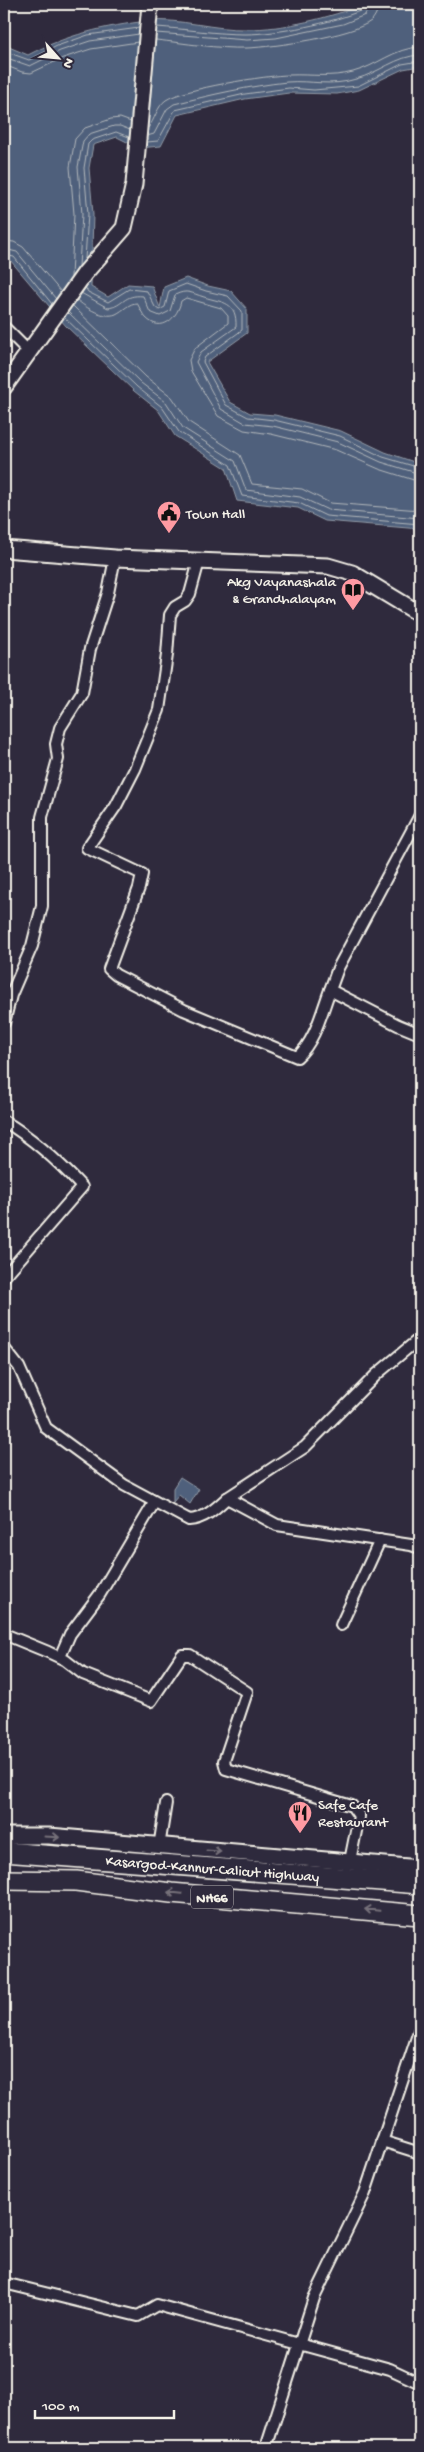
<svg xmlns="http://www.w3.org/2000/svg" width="424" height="2452" font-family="'Gochi Hand',sans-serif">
<rect width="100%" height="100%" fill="#2f2a3d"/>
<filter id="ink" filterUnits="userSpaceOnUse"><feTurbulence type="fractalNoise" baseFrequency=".02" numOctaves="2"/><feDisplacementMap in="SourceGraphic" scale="10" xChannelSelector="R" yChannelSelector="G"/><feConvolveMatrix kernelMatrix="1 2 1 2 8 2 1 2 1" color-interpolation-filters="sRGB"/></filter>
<g filter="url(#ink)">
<g fill="#50617b" stroke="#929ba7">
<path d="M 364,4 L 420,4 L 420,66 L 403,69 L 359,90 L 337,94 L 289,93 L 245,99 L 177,115 L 161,146 L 139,148 L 117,137 L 93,145 L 89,168 L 93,214 L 91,287 L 108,297 L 128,284 L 152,286 L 160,308 L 164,287 L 186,278 L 208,286 L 231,291 L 247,309 L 247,333 L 207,362 L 230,402 L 250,413 L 275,415 L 341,431 L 385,452 L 420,464 L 420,529 L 325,521 L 298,508 L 237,501 L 226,468 L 175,436 L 158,410 L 134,391 L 66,326 L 10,260 L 4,260 L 4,45 L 28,55 C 66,35 105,26 148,21 C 179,18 215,30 246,29 C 285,29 329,18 364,4 Z"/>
<path d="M 180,1477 L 199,1489 L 190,1504 L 179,1495 L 173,1502 L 173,1488 Z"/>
</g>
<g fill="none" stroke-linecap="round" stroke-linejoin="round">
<g stroke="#b2b7bc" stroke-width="1">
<path d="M 157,27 C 186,29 216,34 245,34 C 277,34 333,23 362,10 L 364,4"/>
<path d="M 156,33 L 247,40 L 276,38 L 343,24 L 365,15 L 370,4"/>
<path d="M 156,40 C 185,43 217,49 247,48 C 274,47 351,36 371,21 C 376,16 378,10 378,4"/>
<path d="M 4,51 L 29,60 L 57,46 L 88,35 L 139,28"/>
<path d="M 4,57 L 30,66 L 60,51 L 90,41 L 139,34"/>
<path d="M 4,65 L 22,72 L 31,73 L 63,58 L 91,49 L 138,42"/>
<path d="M 148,128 C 155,120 157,106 166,100 C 182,89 268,75 289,75 C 311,74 331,78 353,72 C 377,66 394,48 420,47"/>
<path d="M 147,136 L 154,134 L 167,109 L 174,104 C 211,95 249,86 287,82 C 311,80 331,87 356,79 C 379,73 396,56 420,55"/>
<path d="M 147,142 L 158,141 L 175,110 L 245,94 L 289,88 L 314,90 L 358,86 L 402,64 L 420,61"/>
<path d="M 4,241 L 14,242 L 23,247 L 61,292"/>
<path d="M 4,249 L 17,252 L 56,299"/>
<path d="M 4,255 L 14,257 L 52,304"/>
<path d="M 85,259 L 88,214 L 84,168 L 88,144 L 92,140 L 116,132 L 129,137"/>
<path d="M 79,267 L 82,214 L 78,167 L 83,141 L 89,134 L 114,126 L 120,126 L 130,130"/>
<path d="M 71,277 L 74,214 L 70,167 L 75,139 L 85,128 L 111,119 L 120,118 L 131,122"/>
<path d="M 85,287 L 88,292 L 108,302 L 129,289 L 147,291 L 155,307 L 159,310 L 165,307 L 169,291 L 186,284 L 206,291 L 228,296 L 242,311 L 242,330 L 205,357 L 203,362 L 226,405 L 248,417 L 274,420 L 340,436 L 383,457 L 420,468"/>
<path d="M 81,293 L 108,308 C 124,306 123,294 143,296 L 150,312 L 160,316 L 170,311 L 175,295 C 187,289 191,293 204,297 C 223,303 237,301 236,327 L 201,352 L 196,362 L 221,409 L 245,423 L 273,426 L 338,442 L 381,462 L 420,474"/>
<path d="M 77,300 C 86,308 104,319 116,314 C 124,310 129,303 137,303 C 140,308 142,314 146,318 C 162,334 178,317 181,301 L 186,298 L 221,308 L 228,316 L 228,323 L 195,348 L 189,360 L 191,371 L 218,416 L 244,430 L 271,434 L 336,450 L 379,469 L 420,482"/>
<path d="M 73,306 L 146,377 L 172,397 L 189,422 L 240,455 L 252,484 L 302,489 L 330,503 L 420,510"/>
<path d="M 68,312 L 141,383 L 166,402 L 183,428 L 235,461 L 246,490 L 300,497 L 328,510 L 420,518"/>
<path d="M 64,317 L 137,387 L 162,407 L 179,432 L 230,465 L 242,496 L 299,503 L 326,516 L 420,524"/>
</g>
<defs>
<g id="street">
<path d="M 4,327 L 29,352"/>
<path d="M 199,561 L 190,594 L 185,601 L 175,607 L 170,615 L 167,655 L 159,710 L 135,769 L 116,806 L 87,848 L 142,874 L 139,888 L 109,969 L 116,975 L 184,1010 L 297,1057 C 315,1042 322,1011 330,990"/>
<path d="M 420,815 L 338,968 L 330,990 L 398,1025 L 420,1034"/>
<path d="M 4,1023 L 11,995 L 32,946 L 42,906 L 42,817 L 58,759 L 56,744 L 60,728 L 82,693 L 90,649 L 108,593 L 115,558"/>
<path d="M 4,1121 C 34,1139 58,1161 82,1187 L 4,1277"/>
<path d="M 4,1348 L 19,1367 L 46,1428 L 124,1485 L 189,1520 C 205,1519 216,1508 227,1498 L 277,1525 L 411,1545 L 420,1548"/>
<path d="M 227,1498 L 305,1447 L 377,1374 L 420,1338"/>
<path d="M 341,1625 L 380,1540"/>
<path d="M 4,1634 L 48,1652 L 65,1660 L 83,1674 L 151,1701 L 182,1655 L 190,1655 L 247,1692 L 224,1761 L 226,1769 L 352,1806 L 359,1816 L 350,1861"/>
<path d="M 60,1657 L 70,1634 L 100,1594 L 154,1503"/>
<path d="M 159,1847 L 166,1803"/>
<path d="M 382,2141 L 420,2153"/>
<path d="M 4,2283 L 138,2316 L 157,2305 L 390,2369 L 420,2383"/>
<path d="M 266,2448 L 314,2298 L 365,2193 L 420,2028"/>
</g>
<g id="secondary">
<path d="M 4,387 L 85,273 L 124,228 L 134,184 L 150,4"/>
<path d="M 4,549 L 115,558 L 328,566 L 352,573 L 420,614"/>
<path d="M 4,1836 L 49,1836 L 420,1868"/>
</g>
<g id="highway">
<path id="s1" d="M 4,1852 L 420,1884"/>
<path d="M 4,1880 L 76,1881 L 171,1893 L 420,1915"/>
</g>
</defs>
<use href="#street" stroke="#f4f1e8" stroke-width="14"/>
<use href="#secondary" stroke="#f4f1e8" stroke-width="19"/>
<use href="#highway" stroke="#f4f1e8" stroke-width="22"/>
<use href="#street" stroke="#2f2a3d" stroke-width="10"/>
<use href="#secondary" stroke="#2f2a3d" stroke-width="15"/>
<use href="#highway" stroke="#2f2a3d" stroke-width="19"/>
</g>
<defs><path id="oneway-shaft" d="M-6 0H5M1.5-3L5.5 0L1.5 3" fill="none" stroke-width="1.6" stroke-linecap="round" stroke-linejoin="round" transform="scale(1.25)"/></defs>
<g stroke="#747079">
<use href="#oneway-shaft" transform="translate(52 1837) rotate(3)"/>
<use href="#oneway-shaft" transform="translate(214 1851) rotate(4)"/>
<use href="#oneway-shaft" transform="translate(175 1893) rotate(-174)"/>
<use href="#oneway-shaft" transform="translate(372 1910) rotate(-174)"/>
</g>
</g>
<defs>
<symbol id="civic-pin" viewBox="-11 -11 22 30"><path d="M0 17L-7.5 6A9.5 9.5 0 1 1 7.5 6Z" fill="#ff9aa2" stroke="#2f2a3d"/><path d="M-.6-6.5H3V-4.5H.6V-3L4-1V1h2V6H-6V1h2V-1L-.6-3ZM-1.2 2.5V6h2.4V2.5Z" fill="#111"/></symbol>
<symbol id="library-pin" viewBox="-11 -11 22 30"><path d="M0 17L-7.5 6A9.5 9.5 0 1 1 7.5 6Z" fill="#ff9aa2" stroke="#2f2a3d"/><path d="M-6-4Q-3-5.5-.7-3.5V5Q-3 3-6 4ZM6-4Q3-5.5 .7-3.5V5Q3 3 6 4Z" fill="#111"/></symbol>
<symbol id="restaurant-pin" viewBox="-11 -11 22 30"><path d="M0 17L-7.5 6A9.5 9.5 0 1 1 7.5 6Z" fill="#ff9aa2" stroke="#2f2a3d"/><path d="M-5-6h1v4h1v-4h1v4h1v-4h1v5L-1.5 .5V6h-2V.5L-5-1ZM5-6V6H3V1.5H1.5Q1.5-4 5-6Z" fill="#111"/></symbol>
</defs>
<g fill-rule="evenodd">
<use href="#civic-pin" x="155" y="499" width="28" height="38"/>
<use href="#library-pin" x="339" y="576" width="28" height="38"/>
<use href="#restaurant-pin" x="286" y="1799" width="28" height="38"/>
</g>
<g text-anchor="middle" stroke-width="4" stroke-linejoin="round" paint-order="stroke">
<rect fill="#2f2a3d" stroke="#b9b5b5" stroke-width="1" x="191" y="1885.5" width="42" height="23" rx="4"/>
<g font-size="14" font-weight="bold" fill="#f4f1e8">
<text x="212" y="1902">NH66</text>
</g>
<g font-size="15" fill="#f4f1e8" stroke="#2f2a3d" text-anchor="start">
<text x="186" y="518">Town Hall</text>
<text x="336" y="586" text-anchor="end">Akg Vayanashala<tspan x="336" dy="17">&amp; Grandhalayam</tspan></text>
<text x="318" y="1809">Safe Cafe<tspan x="318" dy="17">Restaurant</tspan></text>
</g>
<g font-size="15" fill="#f4f1e8" stroke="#2f2a3d">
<text dy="5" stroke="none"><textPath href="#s1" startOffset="209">Kasargod-Kannur-Calicut Highway</textPath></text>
</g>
</g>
<rect width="424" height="2452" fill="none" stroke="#2f2a3d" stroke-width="20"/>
<rect x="10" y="10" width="404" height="2432" fill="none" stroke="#f4f1e8" stroke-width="2" filter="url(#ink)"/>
<g transform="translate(58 58) rotate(117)" stroke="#2f2a3d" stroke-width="4" paint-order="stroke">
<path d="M0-4L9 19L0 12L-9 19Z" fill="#f4f1e8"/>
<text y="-8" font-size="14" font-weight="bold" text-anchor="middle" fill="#f4f1e8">N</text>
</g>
<path d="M35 2410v8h139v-8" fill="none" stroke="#f4f1e8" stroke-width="2.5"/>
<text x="42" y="2410" font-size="15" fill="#f4f1e8" stroke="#2f2a3d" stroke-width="4" paint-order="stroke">100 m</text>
</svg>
